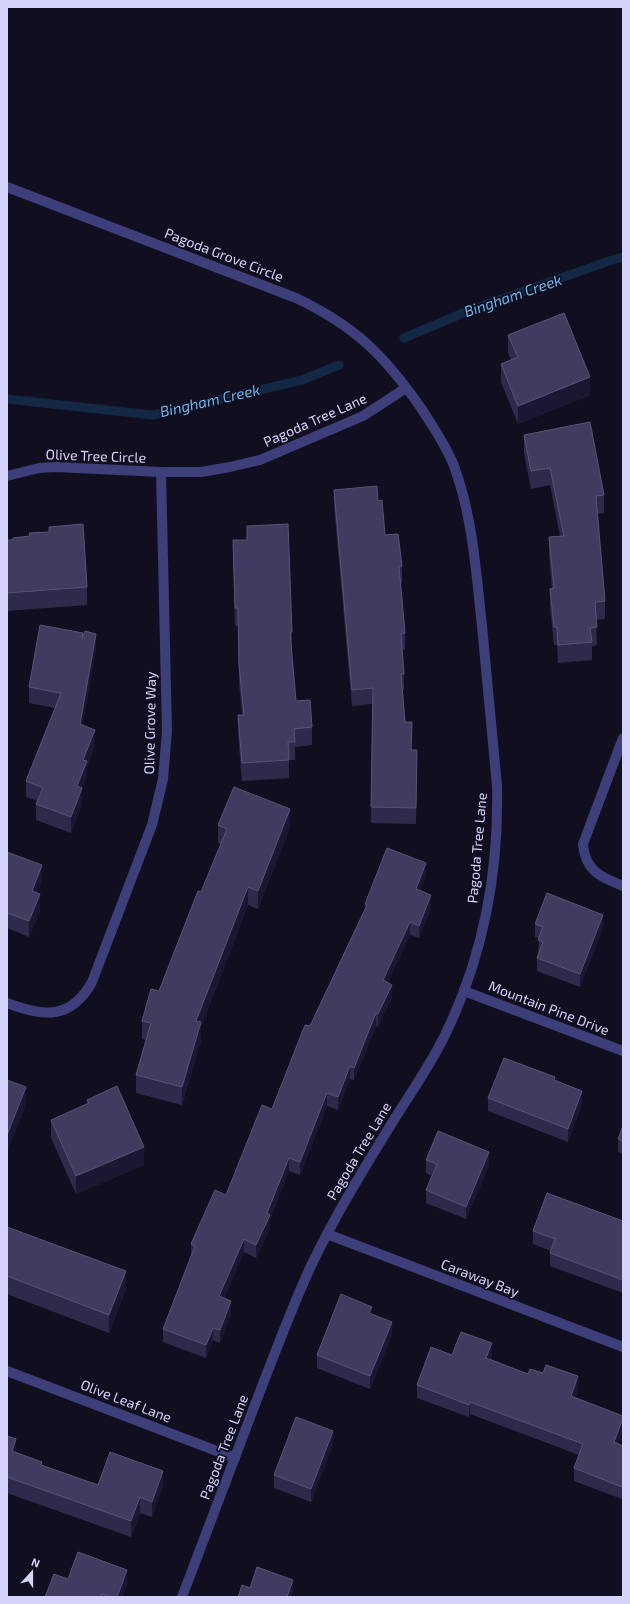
<svg xmlns="http://www.w3.org/2000/svg" width="630" height="1604" font-family="'Exo 2',sans-serif">
<rect width="100%" height="100%" fill="#110f1f"/>
<g fill="none" stroke-linecap="round" stroke-linejoin="round">
<g stroke="#132845" stroke-width="9">
<path d="M 404,338 L 468,311 L 609,261 L 623,257"/>
<path d="M 7,399 L 153,415 L 302,380 L 339,365"/>
</g>
<g stroke="#3e3e7a" stroke-width="10">
<path d="M 7,187 L 296,298 C 355,326 384,355 421,408 C 433,427 446,445 454,466 C 473,518 476,572 482,626 C 487,680 492,733 497,786 C 499,872 483,957 445,1035 C 431,1064 412,1091 395,1118 C 365,1167 335,1215 310,1268 C 288,1316 270,1366 251,1415 C 228,1476 205,1536 182,1597"/>
<path d="M 7,476 L 39,468 L 56,467 L 161,472 L 201,472 L 230,467 L 260,460 L 363,416 L 406,388"/>
<path d="M 623,738 L 583,844 C 585,871 601,877 623,886"/>
<path d="M 464,991 L 623,1051"/>
<path d="M 7,1003 C 43,1017 71,1020 92,982 L 152,825 L 163,779 L 167,731 L 161,472"/>
<path d="M 327,1234 L 623,1347"/>
<path d="M 7,1371 L 235,1458"/>
</g>
</g>
<g fill="#2f2a4c">
<path d="M 508,335 L 590,395 L 518,424 L 501,382 L 501,364 L 511,360 L 508,353 Z"/>
<path d="M 524,435 L 604,495 L 604,513 L 597,514 L 605,601 L 605,619 L 596,620 L 597,645 L 592,646 L 592,660 L 558,663 L 557,645 L 554,645 L 550,607 L 550,589 L 552,589 L 549,555 L 549,537 L 560,536 L 550,485 L 531,489 L 524,453 Z"/>
<path d="M 334,490 L 378,501 L 385,535 L 402,566 L 402,583 L 401,583 L 405,633 L 405,650 L 402,650 L 404,674 L 404,690 L 402,691 L 405,722 L 412,750 L 417,750 L 416,824 L 371,823 L 372,704 L 352,706 L 334,506 Z"/>
<path d="M 247,526 L 292,632 L 292,650 L 291,650 L 296,701 L 312,727 L 312,745 L 295,747 L 295,760 L 289,760 L 289,778 L 242,781 L 238,733 L 238,715 L 242,715 L 239,682 L 238,626 L 235,626 L 233,558 L 233,540 L 247,540 Z"/>
<path d="M 29,533 L 87,587 L 87,605 L 7,611 L 7,540 L 12,540 L 29,536 Z"/>
<path d="M 83,636 L 96,650 L 82,725 L 95,745 L 87,767 L 87,777 L 82,788 L 82,804 L 71,833 L 36,820 L 36,804 L 38,801 L 26,797 L 26,781 L 55,708 L 29,703 L 29,687 Z"/>
<path d="M 218,825 L 290,827 L 258,909 L 248,905 L 201,1027 L 201,1040 L 182,1105 L 136,1093 L 136,1075 L 146,1040 L 142,1039 L 142,1021 L 159,991 L 201,892 L 221,844 L 218,843 Z"/>
<path d="M 7,852 L 42,881 L 37,893 L 40,910 L 29,937 L 7,928 Z"/>
<path d="M 426,876 L 420,890 L 431,908 L 419,938 L 410,935 L 388,982 L 392,998 L 378,1027 L 376,1026 L 354,1080 L 350,1079 L 338,1110 L 327,1106 L 300,1175 L 289,1171 L 270,1219 L 270,1228 L 256,1258 L 244,1252 L 224,1298 L 231,1314 L 220,1343 L 213,1340 L 206,1358 L 163,1342 L 163,1329 L 191,1257 L 191,1244 L 226,1195 L 272,1109 L 310,1026 L 365,909 L 365,904 Z"/>
<path d="M 535,924 L 603,928 L 580,987 L 537,971 L 537,958 L 539,953 L 538,952 L 539,938 L 535,937 Z"/>
<path d="M 555,1080 L 582,1104 L 568,1142 L 488,1111 L 488,1098 Z"/>
<path d="M 87,1100 L 144,1165 L 76,1194 L 51,1138 L 51,1120 L 87,1104 Z"/>
<path d="M 623,1126 L 623,1154 L 618,1152 L 618,1139 Z"/>
<path d="M 426,1160 L 489,1165 L 466,1219 L 426,1203 L 426,1190 L 432,1176 L 426,1173 Z"/>
<path d="M 623,1221 L 623,1293 L 550,1266 L 550,1253 L 551,1251 L 533,1244 L 533,1231 Z"/>
<path d="M 7,1227 L 126,1289 L 109,1333 L 7,1294 Z"/>
<path d="M 372,1314 L 392,1335 L 370,1389 L 317,1368 L 317,1355 Z"/>
<path d="M 452,1355 L 492,1356 L 491,1359 L 528,1374 L 578,1389 L 575,1398 L 623,1416 L 623,1431 L 618,1444 L 623,1446 L 623,1497 L 622,1499 L 574,1481 L 574,1468 L 579,1455 L 470,1414 L 469,1417 L 417,1398 L 417,1385 Z"/>
<path d="M 7,1436 L 16,1453 L 42,1465 L 98,1485 L 163,1487 L 152,1517 L 140,1513 L 131,1537 L 7,1493 Z"/>
<path d="M 333,1444 L 311,1502 L 274,1488 L 274,1475 Z"/>
<path d="M 68,1579 L 127,1583 L 122,1597 L 45,1597 Z"/>
</g>
<g fill="#1b1732">
<path d="M 590,377 L 590,395 L 518,424 L 518,406 Z"/>
<path d="M 96,634 L 96,650 L 80,739 L 80,724 Z"/>
<path d="M 95,730 L 95,745 L 87,767 L 87,777 L 77,802 L 77,786 L 83,760 Z"/>
<path d="M 82,788 L 82,804 L 71,833 L 71,817 Z"/>
<path d="M 290,809 L 290,827 L 258,909 L 258,891 Z"/>
<path d="M 426,863 L 426,876 L 416,902 L 416,889 Z"/>
<path d="M 42,865 L 42,881 L 32,907 L 32,891 Z"/>
<path d="M 248,887 L 248,905 L 201,1027 L 201,1040 L 182,1105 L 182,1087 L 196,1021 Z"/>
<path d="M 40,894 L 40,910 L 29,937 L 29,921 Z"/>
<path d="M 431,895 L 431,908 L 419,938 L 419,926 Z"/>
<path d="M 603,915 L 603,928 L 580,987 L 580,974 Z"/>
<path d="M 410,922 L 410,935 L 383,993 L 383,980 Z"/>
<path d="M 392,985 L 392,998 L 378,1027 L 378,1014 Z"/>
<path d="M 376,1013 L 376,1026 L 354,1080 L 354,1068 Z"/>
<path d="M 350,1066 L 350,1079 L 338,1110 L 338,1097 Z"/>
<path d="M 26,1087 L 26,1105 L 7,1153 L 7,1135 Z"/>
<path d="M 582,1091 L 582,1104 L 568,1142 L 568,1129 Z"/>
<path d="M 327,1093 L 327,1106 L 300,1175 L 300,1162 Z"/>
<path d="M 144,1147 L 144,1165 L 76,1194 L 76,1176 Z"/>
<path d="M 489,1152 L 489,1165 L 466,1219 L 466,1207 Z"/>
<path d="M 289,1158 L 289,1171 L 270,1219 L 270,1228 L 256,1258 L 256,1245 L 267,1213 Z"/>
<path d="M 244,1239 L 244,1252 L 219,1309 L 219,1296 Z"/>
<path d="M 126,1271 L 126,1289 L 109,1333 L 109,1315 Z"/>
<path d="M 231,1301 L 231,1314 L 220,1343 L 220,1330 Z"/>
<path d="M 372,1307 L 372,1320 L 369,1313 Z"/>
<path d="M 392,1322 L 392,1335 L 370,1389 L 370,1376 Z"/>
<path d="M 213,1328 L 213,1340 L 206,1358 L 206,1345 Z"/>
<path d="M 492,1343 L 492,1356 L 486,1370 L 486,1358 Z"/>
<path d="M 578,1376 L 578,1389 L 571,1409 L 571,1396 Z"/>
<path d="M 470,1402 L 470,1414 L 469,1417 L 469,1405 Z"/>
<path d="M 623,1418 L 623,1431 L 614,1455 L 614,1442 Z"/>
<path d="M 333,1431 L 333,1444 L 311,1502 L 311,1489 Z"/>
<path d="M 16,1439 L 16,1455 L 12,1451 Z"/>
<path d="M 163,1471 L 163,1487 L 152,1517 L 152,1502 Z"/>
<path d="M 623,1484 L 623,1497 L 622,1499 L 622,1487 Z"/>
<path d="M 140,1497 L 140,1513 L 131,1537 L 131,1521 Z"/>
<path d="M 127,1570 L 127,1583 L 122,1597 L 117,1597 Z"/>
<path d="M 293,1580 L 293,1593 L 292,1597 L 287,1597 Z"/>
</g>
<g fill="#403c5f" stroke="#585377">
<path d="M 564,313 L 590,377 L 518,406 L 501,364 L 518,357 L 508,335 Z"/>
<path d="M 590,422 L 604,495 L 596,496 L 605,601 L 595,602 L 597,627 L 590,628 L 592,642 L 558,645 L 557,627 L 554,627 L 550,589 L 554,588 L 549,537 L 564,536 L 550,468 L 531,471 L 524,435 Z"/>
<path d="M 377,486 L 378,501 L 382,500 L 385,535 L 398,534 L 402,566 L 399,567 L 405,633 L 401,634 L 404,674 L 401,674 L 405,722 L 412,722 L 411,750 L 417,750 L 416,808 L 371,807 L 373,688 L 352,690 L 334,490 Z"/>
<path d="M 83,524 L 87,587 L 7,593 L 7,540 L 12,540 L 13,538 L 30,536 L 29,533 L 49,532 L 49,527 Z"/>
<path d="M 288,524 L 292,632 L 290,632 L 296,701 L 310,700 L 312,727 L 294,729 L 295,742 L 288,742 L 289,760 L 242,763 L 238,715 L 244,715 L 239,664 L 238,608 L 235,608 L 233,540 L 247,540 L 247,526 Z"/>
<path d="M 40,625 L 83,633 L 82,639 L 85,631 L 96,634 L 80,724 L 95,730 L 83,760 L 87,761 L 77,786 L 82,788 L 71,817 L 36,804 L 43,788 L 26,781 L 61,693 L 29,687 Z"/>
<path d="M 234,787 L 290,809 L 258,891 L 248,887 L 196,1021 L 201,1022 L 182,1087 L 136,1075 L 151,1023 L 142,1021 L 151,989 L 159,991 L 198,891 L 201,892 L 227,829 L 218,825 Z"/>
<path d="M 387,848 L 426,863 L 416,889 L 431,895 L 419,926 L 410,922 L 383,980 L 392,985 L 378,1014 L 376,1013 L 354,1068 L 350,1066 L 338,1097 L 327,1093 L 300,1162 L 289,1158 L 267,1213 L 270,1215 L 256,1245 L 244,1239 L 219,1296 L 231,1301 L 220,1330 L 213,1328 L 206,1345 L 163,1329 L 195,1246 L 191,1244 L 215,1190 L 226,1195 L 262,1105 L 272,1109 L 305,1025 L 310,1026 L 367,905 L 365,904 Z"/>
<path d="M 7,852 L 42,865 L 32,891 L 40,894 L 29,921 L 7,913 Z"/>
<path d="M 547,893 L 603,915 L 580,974 L 537,958 L 543,942 L 538,940 L 543,927 L 535,924 Z"/>
<path d="M 504,1058 L 555,1077 L 554,1080 L 582,1091 L 568,1129 L 488,1098 Z"/>
<path d="M 7,1080 L 26,1087 L 7,1135 Z"/>
<path d="M 117,1086 L 144,1147 L 76,1176 L 51,1120 L 89,1103 L 87,1100 Z"/>
<path d="M 623,1126 L 623,1141 L 618,1139 Z"/>
<path d="M 438,1131 L 489,1152 L 466,1207 L 426,1190 L 437,1164 L 426,1160 Z"/>
<path d="M 547,1193 L 623,1221 L 623,1280 L 550,1253 L 555,1239 L 533,1231 Z"/>
<path d="M 7,1227 L 126,1271 L 109,1315 L 7,1276 Z"/>
<path d="M 341,1294 L 372,1307 L 369,1313 L 392,1322 L 370,1376 L 317,1355 Z"/>
<path d="M 461,1332 L 492,1343 L 486,1358 L 528,1374 L 530,1369 L 543,1373 L 546,1365 L 578,1376 L 571,1396 L 623,1416 L 623,1418 L 614,1442 L 623,1446 L 623,1484 L 622,1487 L 574,1468 L 583,1444 L 470,1402 L 469,1405 L 417,1385 L 431,1347 L 452,1355 Z"/>
<path d="M 296,1417 L 333,1431 L 311,1489 L 274,1475 Z"/>
<path d="M 7,1436 L 16,1439 L 12,1451 L 42,1462 L 41,1465 L 98,1485 L 110,1452 L 163,1471 L 152,1502 L 140,1497 L 131,1521 L 7,1477 Z"/>
<path d="M 78,1552 L 127,1570 L 117,1597 L 110,1597 L 102,1594 L 101,1597 L 45,1597 L 54,1574 L 68,1579 Z"/>
<path d="M 257,1567 L 293,1580 L 287,1597 L 238,1597 L 242,1585 L 250,1588 Z"/>
</g>
<g text-anchor="middle" stroke-width="3.5" stroke-linejoin="round" paint-order="stroke">
<g font-size="14" fill="#d5d2fb" stroke="#110f1f">
<text transform="translate(224 255) rotate(21)" y="5">Pagoda Grove Circle</text>
<text transform="translate(315 420) rotate(-24)" y="5">Pagoda Tree Lane</text>
<text transform="translate(96 456) rotate(2)" y="5">Olive Tree Circle</text>
<text transform="translate(150 723) rotate(-89)" y="5">Olive Grove Way</text>
<text transform="translate(477 848) rotate(-85)" y="5">Pagoda Tree Lane</text>
<text transform="translate(549 1008) rotate(21)" y="5">Mountain Pine Drive</text>
<text transform="translate(359 1151) rotate(-59)" y="5">Pagoda Tree Lane</text>
<text transform="translate(480 1278) rotate(21)" y="5">Caraway Bay</text>
<text transform="translate(126 1401) rotate(21)" y="5">Olive Leaf Lane</text>
<text transform="translate(224 1447) rotate(-69)" y="5">Pagoda Tree Lane</text>
</g>
<g font-size="15" font-style="italic" fill="#69b7f1" stroke="#110f1f">
<text transform="translate(513 296) rotate(-19)" y="5">Bingham Creek</text>
<text transform="translate(210 401) rotate(-13)" y="5">Bingham Creek</text>
</g>
</g>
<rect width="630" height="1604" fill="none" stroke="#d5d2fb" stroke-width="16"/>
<g transform="translate(32 1572) rotate(21)" stroke="#110f1f" stroke-width="3" paint-order="stroke">
<path d="M0-3L7 15L0 10L-7 15Z" fill="#d5d2fb"/>
<text y="-6" font-size="11" font-weight="bold" text-anchor="middle" fill="#d5d2fb">N</text>
</g>
</svg>
